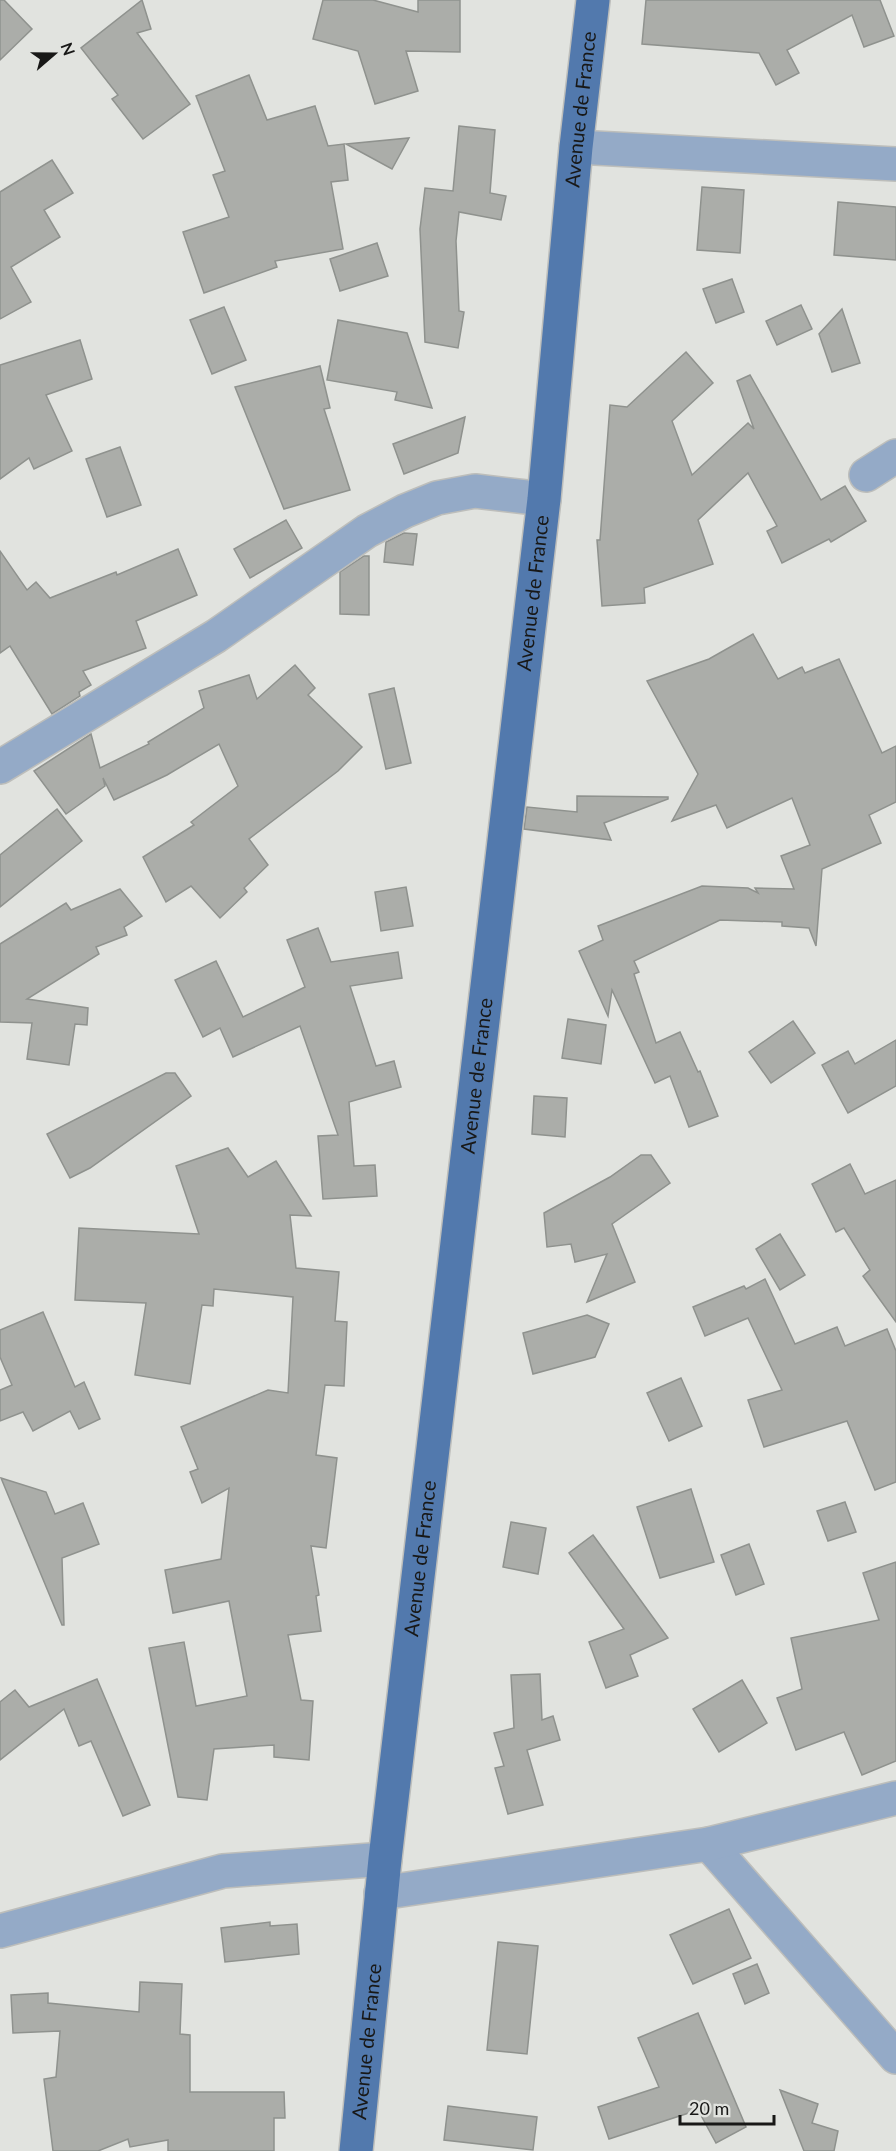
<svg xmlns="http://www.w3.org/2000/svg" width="896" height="2151" font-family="Lato,sans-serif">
<rect width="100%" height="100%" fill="#e1e3df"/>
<g fill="#abada9" stroke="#8f928e" stroke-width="1.5">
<path d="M 0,0 L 4,0 L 32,29 L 0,60 Z"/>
<path d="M 142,0 L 151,29 L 137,33 L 190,104 L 143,139 L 112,99 L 118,95 L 81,48 Z"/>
<path d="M 323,0 L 373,0 L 418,12 L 418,0 L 460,0 L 460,52 L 406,51 L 418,91 L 375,104 L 358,51 L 313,39 Z"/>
<path d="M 646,0 L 880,0 L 894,36 L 864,47 L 852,15 L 787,50 L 799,73 L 776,85 L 759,53 L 642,44 Z"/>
<path d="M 249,75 L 267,120 L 315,106 L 328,146 L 344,144 L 348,180 L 331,182 L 343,249 L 275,261 L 277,267 L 204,293 L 183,232 L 229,217 L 213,175 L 225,171 L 196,96 Z"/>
<path d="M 459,126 L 495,130 L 490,193 L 506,196 L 501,220 L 459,212 L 456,241 L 459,311 L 464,312 L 458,348 L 425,342 L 420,229 L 425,188 L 453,191 Z"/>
<path d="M 409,138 L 392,169 L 346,144 Z"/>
<path d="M 52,160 L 73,193 L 44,210 L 60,237 L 11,267 L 31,302 L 0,319 L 0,192 Z"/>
<path d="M 702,187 L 744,190 L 740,253 L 697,250 Z"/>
<path d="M 838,202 L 896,207 L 896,260 L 834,255 Z"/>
<path d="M 377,243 L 388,276 L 340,291 L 330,259 Z"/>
<path d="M 732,279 L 744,312 L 716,323 L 703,289 Z"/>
<path d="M 801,305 L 812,329 L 777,345 L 766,321 Z"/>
<path d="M 224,307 L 246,360 L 212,374 L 190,320 Z"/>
<path d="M 842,309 L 860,363 L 832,372 L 819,334 Z"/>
<path d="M 338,320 L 407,333 L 432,408 L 395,400 L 397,392 L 327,380 Z"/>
<path d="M 80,340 L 92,379 L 46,395 L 72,451 L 34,469 L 29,458 L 0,479 L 0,365 Z"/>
<path d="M 686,352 L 713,383 L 672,421 L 692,475 L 748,423 L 754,429 L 737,381 L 750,375 L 821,500 L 845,486 L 866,521 L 831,542 L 829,539 L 782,563 L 767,531 L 777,526 L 748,473 L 698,520 L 713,564 L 644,588 L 645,603 L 602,606 L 597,540 L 600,540 L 610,405 L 627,407 Z"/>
<path d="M 320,366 L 330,408 L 324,409 L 350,490 L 284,509 L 235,387 Z"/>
<path d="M 465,417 L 458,453 L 404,474 L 393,444 Z"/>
<path d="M 120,447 L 141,505 L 107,517 L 86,459 Z"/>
<path d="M 286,520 L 302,548 L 250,578 L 234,549 Z"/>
<path d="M 404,533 L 417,534 L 413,565 L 384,562 L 386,542 Z"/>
<path d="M 178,549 L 197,595 L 136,621 L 146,648 L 83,671 L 91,685 L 79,692 L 80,696 L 52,714 L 10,646 L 0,653 L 0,551 L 27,590 L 36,582 L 50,598 L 116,572 L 117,575 Z"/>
<path d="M 364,556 L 369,556 L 369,615 L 340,614 L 340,572 Z"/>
<path d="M 753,634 L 778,679 L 802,667 L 805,673 L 839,659 L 882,753 L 896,746 L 896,802 L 869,815 L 881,843 L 822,869 L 816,946 L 809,928 L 782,926 L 782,922 L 720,920 L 634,961 L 639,972 L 634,974 L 656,1043 L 680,1032 L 698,1072 L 700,1071 L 718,1116 L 689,1127 L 670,1076 L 655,1083 L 612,990 L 608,1016 L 579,951 L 603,940 L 598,926 L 702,886 L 748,888 L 758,893 L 755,888 L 794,889 L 781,856 L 810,845 L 792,798 L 727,828 L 716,805 L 672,821 L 698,774 L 647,681 L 709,659 Z"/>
<path d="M 295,665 L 315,688 L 308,695 L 362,747 L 338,771 L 249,839 L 268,865 L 244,888 L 247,892 L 220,918 L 191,886 L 166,902 L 143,857 L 194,825 L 191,822 L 238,786 L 219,744 L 167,775 L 114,800 L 103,778 L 105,786 L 66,814 L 34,771 L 91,734 L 100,768 L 149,744 L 148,742 L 204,708 L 199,691 L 249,675 L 257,699 Z"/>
<path d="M 394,688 L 411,763 L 386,769 L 369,694 Z"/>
<path d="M 577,796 L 668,797 L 668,799 L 604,823 L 611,840 L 524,829 L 527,807 L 577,812 Z"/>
<path d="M 57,809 L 82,841 L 0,907 L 0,855 Z"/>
<path d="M 406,887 L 413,926 L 381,931 L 375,892 Z"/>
<path d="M 120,889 L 142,916 L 124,927 L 127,935 L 96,947 L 99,954 L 27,999 L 88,1008 L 87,1025 L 75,1024 L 69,1065 L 27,1059 L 32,1023 L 0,1022 L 0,944 L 66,903 L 71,910 Z"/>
<path d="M 318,928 L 331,962 L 398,952 L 402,978 L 350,986 L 376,1066 L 394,1061 L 401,1087 L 349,1102 L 354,1166 L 375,1165 L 377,1196 L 323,1199 L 318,1136 L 338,1135 L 300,1026 L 233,1057 L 220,1028 L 203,1037 L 175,980 L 216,961 L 243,1017 L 305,987 L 287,940 Z"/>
<path d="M 568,1019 L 606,1025 L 601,1064 L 562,1058 Z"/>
<path d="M 793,1021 L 815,1053 L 771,1083 L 749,1052 Z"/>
<path d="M 896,1040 L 896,1086 L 848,1113 L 822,1065 L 848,1051 L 855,1064 Z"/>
<path d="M 166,1073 L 175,1073 L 191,1096 L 90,1168 L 70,1178 L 47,1134 Z"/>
<path d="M 534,1096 L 567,1098 L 565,1137 L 532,1134 Z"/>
<path d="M 228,1148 L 248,1177 L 276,1161 L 311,1216 L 290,1215 L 296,1268 L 339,1272 L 335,1321 L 347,1322 L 344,1386 L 325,1385 L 316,1455 L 337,1458 L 326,1548 L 311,1546 L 319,1595 L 316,1596 L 321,1631 L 288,1635 L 301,1700 L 313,1701 L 309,1760 L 274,1757 L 274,1745 L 214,1749 L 207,1800 L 178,1797 L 149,1648 L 184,1642 L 196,1706 L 247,1696 L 229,1601 L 173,1613 L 165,1570 L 221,1559 L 229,1488 L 202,1503 L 190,1472 L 198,1469 L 181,1427 L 268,1390 L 288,1393 L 293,1297 L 214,1289 L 213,1306 L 202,1305 L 190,1384 L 135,1375 L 146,1303 L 75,1300 L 79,1228 L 199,1234 L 176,1166 Z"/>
<path d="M 641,1155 L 651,1155 L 670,1183 L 612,1224 L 635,1282 L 587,1302 L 607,1254 L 575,1262 L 571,1244 L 547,1247 L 544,1213 L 610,1177 Z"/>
<path d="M 850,1164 L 865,1194 L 896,1180 L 896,1322 L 863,1276 L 870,1270 L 844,1228 L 836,1232 L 812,1184 Z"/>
<path d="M 780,1234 L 805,1275 L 780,1290 L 756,1249 Z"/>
<path d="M 765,1279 L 795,1344 L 837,1327 L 845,1346 L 887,1329 L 896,1351 L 896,1482 L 875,1490 L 847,1421 L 764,1447 L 748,1400 L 782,1390 L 748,1318 L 705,1336 L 693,1307 L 744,1286 L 746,1289 Z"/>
<path d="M 43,1312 L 75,1387 L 84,1382 L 100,1419 L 79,1429 L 70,1411 L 33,1431 L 23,1412 L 0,1421 L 0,1390 L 12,1385 L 0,1357 L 0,1330 Z"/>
<path d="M 587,1315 L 609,1324 L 595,1357 L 533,1374 L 523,1333 Z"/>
<path d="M 681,1378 L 702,1426 L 669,1441 L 647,1393 Z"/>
<path d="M 1,1478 L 46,1492 L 55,1514 L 83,1503 L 99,1544 L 62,1558 L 64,1625 L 62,1625 Z"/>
<path d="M 691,1489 L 714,1562 L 660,1578 L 637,1507 Z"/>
<path d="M 845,1502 L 856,1532 L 828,1541 L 817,1511 Z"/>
<path d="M 511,1522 L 546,1528 L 538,1574 L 503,1567 Z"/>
<path d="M 593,1535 L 668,1638 L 630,1655 L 638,1676 L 606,1688 L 589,1642 L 624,1629 L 569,1553 Z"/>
<path d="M 749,1544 L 764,1584 L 736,1595 L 721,1555 Z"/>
<path d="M 896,1562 L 896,1761 L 862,1775 L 844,1732 L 796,1750 L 777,1698 L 802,1689 L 791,1638 L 879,1620 L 863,1573 Z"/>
<path d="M 540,1674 L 542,1720 L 553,1716 L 560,1740 L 527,1750 L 543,1805 L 508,1814 L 495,1768 L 504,1766 L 494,1733 L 514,1728 L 511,1675 Z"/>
<path d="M 97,1679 L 150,1805 L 123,1816 L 91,1741 L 79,1746 L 64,1709 L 0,1760 L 0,1702 L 15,1690 L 29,1707 Z"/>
<path d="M 742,1680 L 767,1723 L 719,1752 L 693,1709 Z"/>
<path d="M 729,1909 L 751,1958 L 693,1984 L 670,1935 Z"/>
<path d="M 270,1922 L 270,1926 L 297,1924 L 299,1954 L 225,1962 L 221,1928 Z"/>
<path d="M 498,1942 L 538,1946 L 527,2054 L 487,2050 Z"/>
<path d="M 757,1964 L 769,1993 L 745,2004 L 733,1974 Z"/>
<path d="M 140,1982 L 182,1984 L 180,2034 L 190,2035 L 190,2092 L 284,2092 L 285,2118 L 274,2118 L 274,2151 L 168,2151 L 168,2140 L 130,2147 L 128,2139 L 98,2151 L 53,2151 L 44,2079 L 56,2077 L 60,2031 L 13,2033 L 11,1995 L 48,1993 L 48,2003 L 139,2012 Z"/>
<path d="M 698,2013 L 746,2127 L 716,2143 L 698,2110 L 609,2139 L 598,2107 L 659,2087 L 638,2038 Z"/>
<path d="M 780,2090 L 818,2104 L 812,2123 L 838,2131 L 834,2151 L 804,2151 Z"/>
<path d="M 448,2106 L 537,2117 L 533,2150 L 444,2140 Z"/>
</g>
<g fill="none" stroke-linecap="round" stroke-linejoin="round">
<defs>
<g id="minor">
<path d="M 576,147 L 896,164"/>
<path d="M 866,475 L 896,456"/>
<path d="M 0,767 L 216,636 L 367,531 L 405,511 L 437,498 L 475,491 L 544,499"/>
<path d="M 709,1844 L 896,2057"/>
<path d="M 381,1893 L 709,1844 L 896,1798"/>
<path d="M 0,1931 L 223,1871 L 385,1859"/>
</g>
<g id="major">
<path id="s1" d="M 356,2151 L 385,1859 L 544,499 L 576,147 L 593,0"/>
</g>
</defs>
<use href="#minor" stroke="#bdbebb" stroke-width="36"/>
<use href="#major" stroke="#bdbebb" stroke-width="36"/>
<use href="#minor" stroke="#94aac7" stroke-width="33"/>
<use href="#major" stroke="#5279ad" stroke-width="33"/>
</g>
<g text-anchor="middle" stroke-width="6" stroke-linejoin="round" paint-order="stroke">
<g font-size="20" fill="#181817" stroke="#e1e3df">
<text dy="7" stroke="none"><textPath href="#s1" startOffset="2054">Avenue de France</textPath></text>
<text dy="7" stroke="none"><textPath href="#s1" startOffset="1568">Avenue de France</textPath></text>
<text dy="7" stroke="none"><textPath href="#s1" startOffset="1082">Avenue de France</textPath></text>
<text dy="7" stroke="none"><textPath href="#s1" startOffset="596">Avenue de France</textPath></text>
<text dy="7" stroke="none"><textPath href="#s1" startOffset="110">Avenue de France</textPath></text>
</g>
</g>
<g transform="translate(54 54) rotate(70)" stroke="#e1e3df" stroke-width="4.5" paint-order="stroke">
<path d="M0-4.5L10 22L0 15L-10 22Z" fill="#181817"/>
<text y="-9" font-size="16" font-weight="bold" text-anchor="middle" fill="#181817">N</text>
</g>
<path d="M680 2115v9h94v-9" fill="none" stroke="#181817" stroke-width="3"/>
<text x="689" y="2115" font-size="18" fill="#181817" stroke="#e1e3df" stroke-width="4.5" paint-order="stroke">20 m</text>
</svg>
